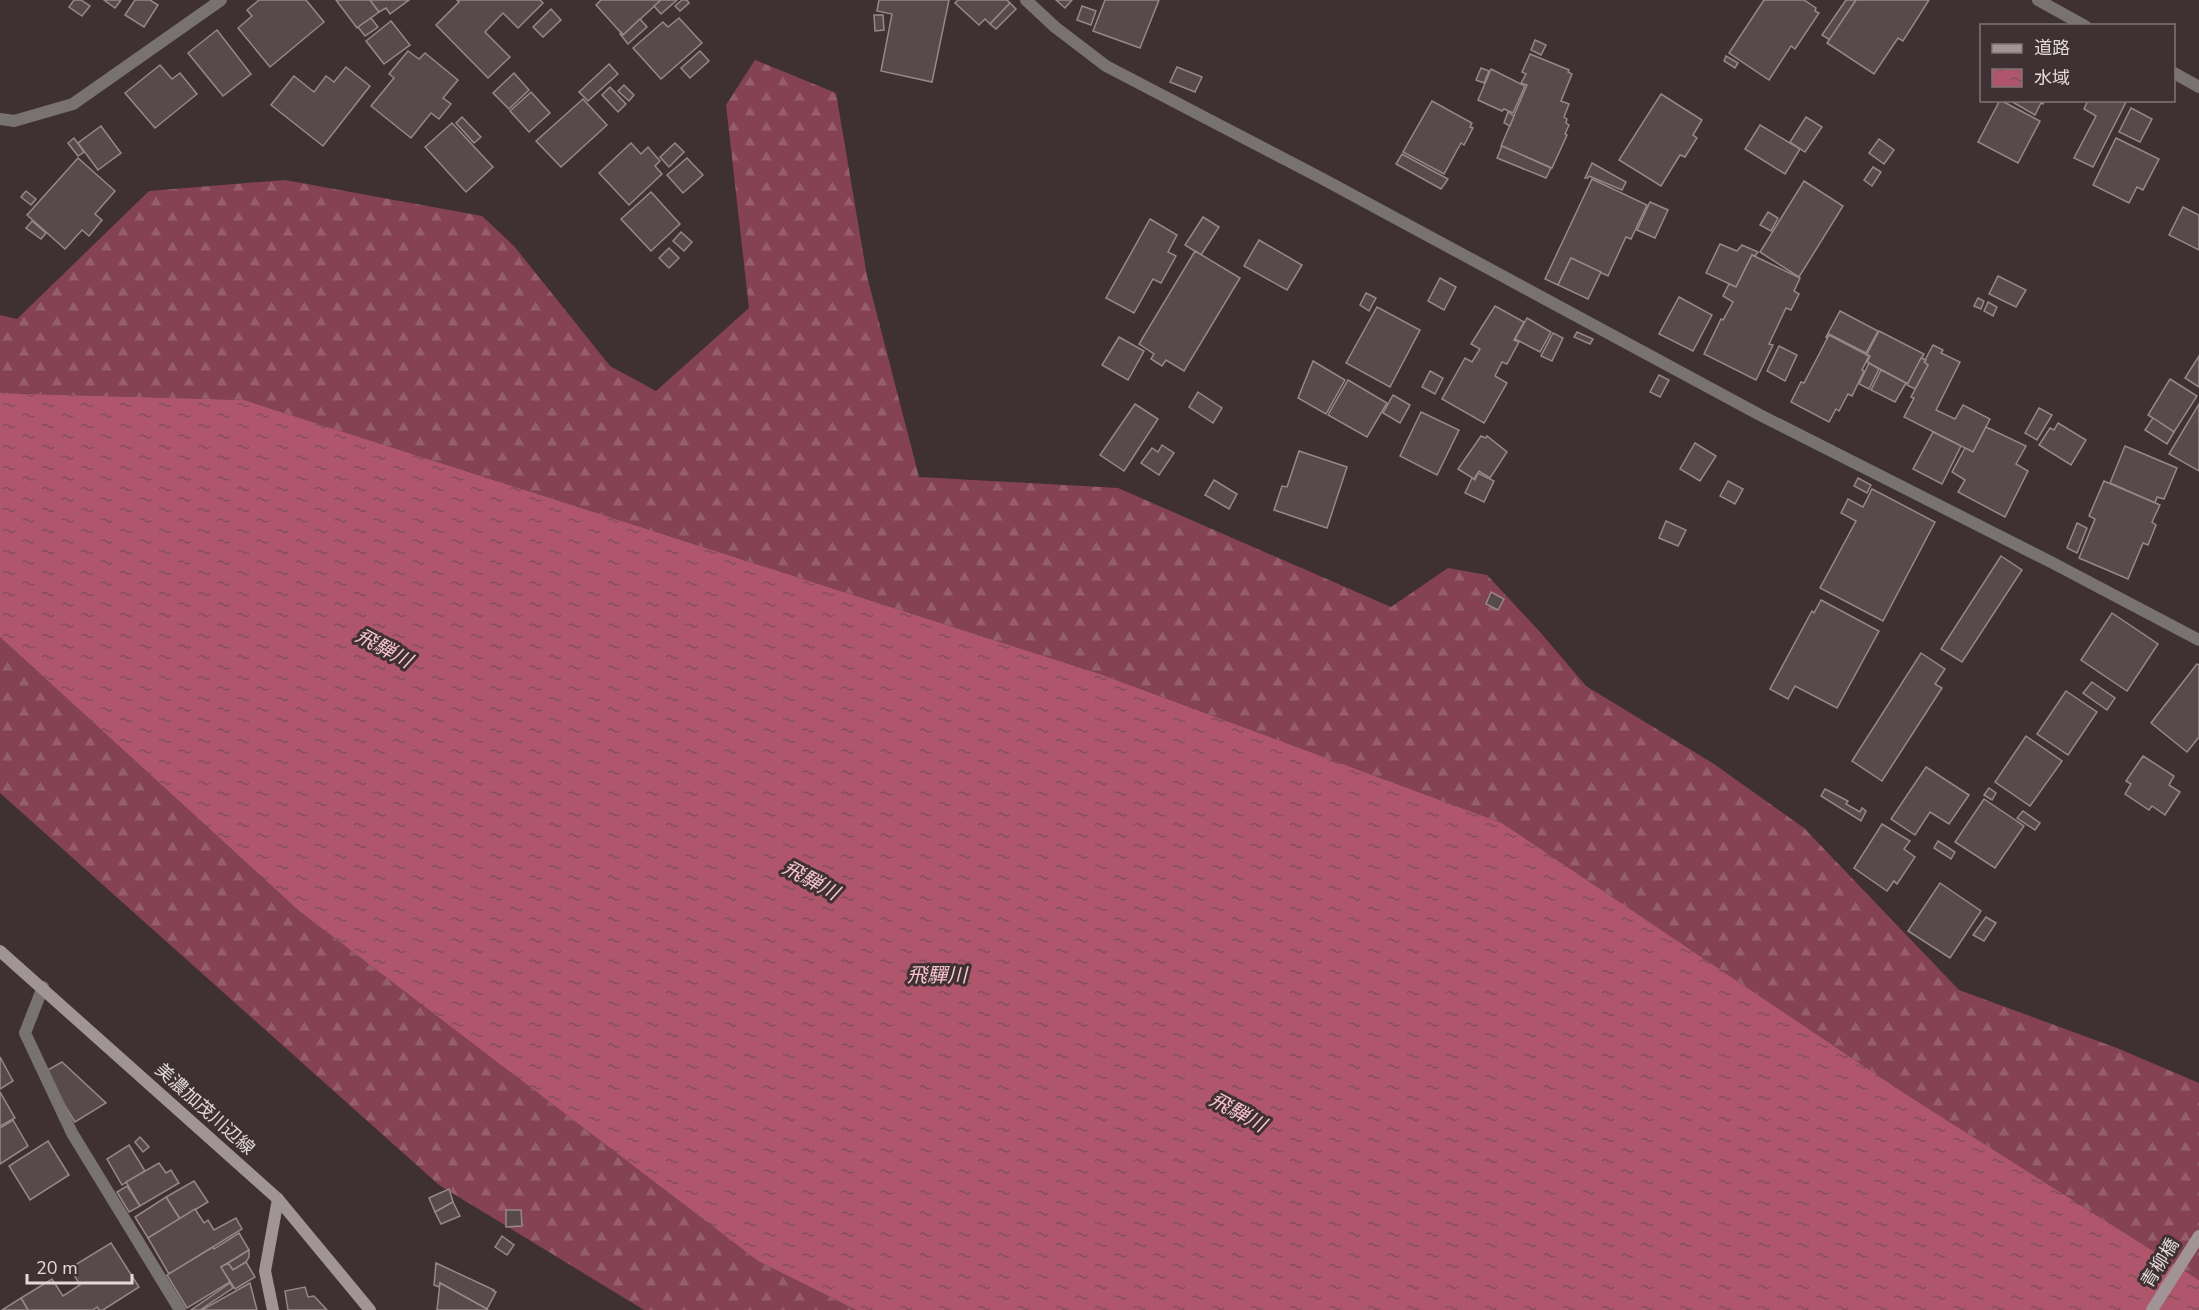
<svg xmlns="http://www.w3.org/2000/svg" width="2199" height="1310" font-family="'Nunito Sans','Noto Sans JP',sans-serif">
<defs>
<pattern id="forest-firs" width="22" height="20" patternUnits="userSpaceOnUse" patternTransform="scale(1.5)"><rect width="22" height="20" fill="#854253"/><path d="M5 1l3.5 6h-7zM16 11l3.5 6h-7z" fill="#965d6b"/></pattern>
<pattern id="water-ripples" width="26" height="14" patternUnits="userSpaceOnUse" patternTransform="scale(1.5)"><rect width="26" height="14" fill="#af566d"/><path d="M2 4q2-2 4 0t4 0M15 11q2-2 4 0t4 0" fill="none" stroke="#844e5c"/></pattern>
</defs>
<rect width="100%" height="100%" fill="#3e3033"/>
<g fill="url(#forest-firs)">
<path d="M 755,60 L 836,93 L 867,276 L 919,477 L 1118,488 L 1391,607 L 1448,568 L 1487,575 L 1540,632 L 1586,686 L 1714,764 L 1804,828 L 1959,990 L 2117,1048 L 2199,1083 L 2199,1280 L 1904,1093 L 1502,823 L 1100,674 L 244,400 L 0,393 L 0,315 L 17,319 L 149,191 L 285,180 L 482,216 L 514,246 L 610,366 L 656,391 L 749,308 L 726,105 Z"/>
<path d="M 0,637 L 299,911 L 758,1261 L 856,1310 L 644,1310 L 439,1185 L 0,793 Z"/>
</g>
<path fill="url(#water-ripples)" d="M 0,393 L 244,400 L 1100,674 L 1502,823 L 1904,1093 L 2199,1280 L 2199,1310 L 856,1310 L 758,1261 L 299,911 L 0,637 Z"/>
<g fill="#584a4c" stroke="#97878a" stroke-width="1.5">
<path d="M 74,0 L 81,0 L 90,6 L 82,16 L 69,7 Z"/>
<path d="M 104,0 L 121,0 L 115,8 Z"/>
<path d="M 135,0 L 150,0 L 158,5 L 144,27 L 125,15 Z"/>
<path d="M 259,0 L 306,0 L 324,22 L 270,67 L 238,28 L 252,16 L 247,10 Z"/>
<path d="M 336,0 L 370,0 L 379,12 L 357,28 Z"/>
<path d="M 370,0 L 409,0 L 390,14 L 386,8 L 379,12 Z"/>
<path d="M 457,0 L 540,0 L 543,3 L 518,28 L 503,13 L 485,32 L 510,57 L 488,78 L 436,25 L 459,2 Z"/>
<path d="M 601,0 L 661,0 L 623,35 L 596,5 Z"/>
<path d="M 661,0 L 677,0 L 661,14 L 654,6 Z"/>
<path d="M 682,0 L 687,0 L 689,3 L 680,11 L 675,6 Z"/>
<path d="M 879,0 L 949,0 L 932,82 L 881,71 L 892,14 L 877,11 Z"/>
<path d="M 958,0 L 1007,0 L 1010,3 L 990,24 L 985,19 L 979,25 L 955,3 Z"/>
<path d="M 1056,0 L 1072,0 L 1065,8 Z"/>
<path d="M 1105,0 L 1159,0 L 1140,48 L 1093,31 Z"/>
<path d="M 1764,0 L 1804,0 L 1816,8 L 1815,11 L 1819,13 L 1795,49 L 1791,46 L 1769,80 L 1729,53 Z"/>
<path d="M 1846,0 L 1856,0 L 1830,40 L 1822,35 Z"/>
<path d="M 1856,0 L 1929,0 L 1903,41 L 1898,38 L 1874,74 L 1827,43 Z"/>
<path d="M 1010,3 L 1016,9 L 996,29 L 990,24 Z"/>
<path d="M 1082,6 L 1096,11 L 1091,25 L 1077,20 Z"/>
<path d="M 551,9 L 561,20 L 543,37 L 533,27 Z"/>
<path d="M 874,15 L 883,15 L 884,30 L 875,31 Z"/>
<path d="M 371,18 L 378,27 L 365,36 L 358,27 Z"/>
<path d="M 679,18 L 702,43 L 661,79 L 633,48 L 663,22 L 668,27 Z"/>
<path d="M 640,19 L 647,27 L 628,44 L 620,34 L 621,32 L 623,35 Z"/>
<path d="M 391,21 L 410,45 L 384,64 L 366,41 Z"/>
<path d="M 217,30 L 251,74 L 223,96 L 188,53 Z"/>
<path d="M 1535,40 L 1546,45 L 1541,55 L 1531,50 Z"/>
<path d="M 408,51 L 419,59 L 425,53 L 458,80 L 443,98 L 451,104 L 439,119 L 431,113 L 411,138 L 371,106 L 394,78 L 389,74 Z"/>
<path d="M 700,51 L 709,61 L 690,78 L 681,68 Z"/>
<path d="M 1530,54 L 1569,70 L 1568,72 L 1572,74 L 1561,101 L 1569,104 L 1564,117 L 1567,119 L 1566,123 L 1569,125 L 1565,134 L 1567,135 L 1552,168 L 1501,146 L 1527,85 L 1521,83 L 1526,74 L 1522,72 Z"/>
<path d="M 1726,56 L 1738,63 L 1735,68 L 1724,61 Z"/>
<path d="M 609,64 L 618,74 L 588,101 L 579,92 Z"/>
<path d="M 160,65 L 172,79 L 180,73 L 197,94 L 155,128 L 125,93 Z"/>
<path d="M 346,67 L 370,86 L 323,146 L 271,105 L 294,76 L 314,92 L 326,76 L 334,82 Z"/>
<path d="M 1177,67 L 1202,77 L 1195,92 L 1170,82 Z"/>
<path d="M 1481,68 L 1489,71 L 1484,83 L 1476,80 Z"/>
<path d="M 1491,69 L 1525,86 L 1513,113 L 1504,109 L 1502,111 L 1478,100 Z"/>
<path d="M 514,73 L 529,90 L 509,109 L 493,93 Z"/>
<path d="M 624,85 L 634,95 L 629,101 L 618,91 Z"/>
<path d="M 610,87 L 626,104 L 618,112 L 602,95 Z"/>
<path d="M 531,92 L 550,113 L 529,132 L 510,111 Z"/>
<path d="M 1661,94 L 1702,120 L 1693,135 L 1697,138 L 1685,157 L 1680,155 L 1661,186 L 1619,160 Z"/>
<path d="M 583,99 L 607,125 L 561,167 L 536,141 Z"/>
<path d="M 2000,100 L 2040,121 L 2018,163 L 1978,142 Z"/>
<path d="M 2009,100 L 2045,100 L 2043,104 L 2041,103 L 2035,115 Z"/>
<path d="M 2088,100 L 2127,100 L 2093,167 L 2074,158 L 2096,116 L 2084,109 Z"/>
<path d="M 1432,101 L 1472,123 L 1470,127 L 1473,128 L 1464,145 L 1461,143 L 1444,174 L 1403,152 Z"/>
<path d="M 2131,108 L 2152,119 L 2140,142 L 2119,132 Z"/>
<path d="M 1508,112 L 1514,116 L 1510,126 L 1504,123 Z"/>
<path d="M 462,117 L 481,137 L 474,143 L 456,123 Z"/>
<path d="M 1806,117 L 1822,127 L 1805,152 L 1790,142 Z"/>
<path d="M 452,123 L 493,167 L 466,192 L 425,147 Z"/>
<path d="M 1760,125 L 1800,149 L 1785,174 L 1745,149 Z"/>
<path d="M 101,126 L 121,153 L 98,170 L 78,143 Z"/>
<path d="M 74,138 L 84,152 L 78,156 L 68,143 Z"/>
<path d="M 2116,138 L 2159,159 L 2143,190 L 2137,187 L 2129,203 L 2093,185 Z"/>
<path d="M 1879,139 L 1894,150 L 1884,164 L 1869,153 Z"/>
<path d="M 631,143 L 641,154 L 648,147 L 660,161 L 655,166 L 662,174 L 629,205 L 599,173 Z"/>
<path d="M 675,143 L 684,152 L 669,167 L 660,157 Z"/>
<path d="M 1502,146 L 1551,168 L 1546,178 L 1497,158 Z"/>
<path d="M 1402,154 L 1448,179 L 1441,189 L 1396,164 Z"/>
<path d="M 78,158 L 115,191 L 95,214 L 102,220 L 89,236 L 82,230 L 65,249 L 27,215 Z"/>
<path d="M 687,158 L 703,175 L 683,193 L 667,175 Z"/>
<path d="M 1592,163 L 1626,182 L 1622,190 L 1589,176 L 1588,178 L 1585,178 Z"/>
<path d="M 1873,167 L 1881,172 L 1872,186 L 1864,180 Z"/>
<path d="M 1592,179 L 1647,205 L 1631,239 L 1626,237 L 1608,276 L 1571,258 L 1558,285 L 1545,279 Z"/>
<path d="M 1804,181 L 1843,206 L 1799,277 L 1760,252 Z"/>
<path d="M 26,191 L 36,199 L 31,205 L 21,197 Z"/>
<path d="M 651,192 L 680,224 L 651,251 L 621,219 Z"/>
<path d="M 1650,202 L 1668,210 L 1655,238 L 1637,230 Z"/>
<path d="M 2183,207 L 2199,215 L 2199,250 L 2169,235 Z"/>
<path d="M 1768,212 L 1778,218 L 1771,231 L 1760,225 Z"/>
<path d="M 1203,217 L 1219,227 L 1201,255 L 1185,245 Z"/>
<path d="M 1150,219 L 1177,235 L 1168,252 L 1176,256 L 1161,283 L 1153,279 L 1134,313 L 1106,298 Z"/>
<path d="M 32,221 L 46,233 L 41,239 L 26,228 Z"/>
<path d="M 681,232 L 692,242 L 684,251 L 673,241 Z"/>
<path d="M 1259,240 L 1302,265 L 1287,290 L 1244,266 Z"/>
<path d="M 1720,244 L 1737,251 L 1742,245 L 1758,252 L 1755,256 L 1752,255 L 1736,287 L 1706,273 Z"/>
<path d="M 669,248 L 679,258 L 669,268 L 659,258 Z"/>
<path d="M 1195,251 L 1240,278 L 1184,371 L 1166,360 L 1162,366 L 1151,359 L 1154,354 L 1139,344 Z"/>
<path d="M 1752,255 L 1800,278 L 1794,291 L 1799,294 L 1791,310 L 1786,308 L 1769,344 L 1773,345 L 1756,380 L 1704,354 L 1721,319 L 1723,320 L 1733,302 L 1723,296 L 1729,284 L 1736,287 Z"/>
<path d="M 1571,258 L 1601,272 L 1588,299 L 1558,285 Z"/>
<path d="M 1998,276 L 2026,290 L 2016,307 L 1989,294 Z"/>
<path d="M 1440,278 L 1456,287 L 1444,310 L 1428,301 Z"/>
<path d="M 1366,293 L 1376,298 L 1369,311 L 1360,305 Z"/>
<path d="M 1679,297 L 1712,315 L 1693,351 L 1659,334 Z"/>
<path d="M 1978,298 L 1984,301 L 1981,309 L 1974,306 Z"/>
<path d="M 1988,302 L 1997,307 L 1993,316 L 1984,311 Z"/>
<path d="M 1495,306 L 1524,322 L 1514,340 L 1519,342 L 1507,364 L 1502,362 L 1495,376 L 1507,383 L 1484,423 L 1442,399 L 1465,358 L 1472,362 L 1480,349 L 1471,344 Z"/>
<path d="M 1377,307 L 1420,330 L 1390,387 L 1346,363 Z"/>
<path d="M 1840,311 L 1878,331 L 1866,353 L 1829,334 L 1827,338 L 1826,337 Z"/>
<path d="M 1527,318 L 1551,332 L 1540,352 L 1515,339 Z"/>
<path d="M 1879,331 L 1924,354 L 1908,384 L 1867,362 L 1870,356 L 1867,354 Z"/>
<path d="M 1577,332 L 1593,339 L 1590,344 L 1574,337 Z"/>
<path d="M 1553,333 L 1563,338 L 1552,361 L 1541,356 Z"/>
<path d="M 1829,335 L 1869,356 L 1862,370 L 1864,371 L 1852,396 L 1848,394 L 1839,411 L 1836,409 L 1829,422 L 1791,402 L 1801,382 L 1804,383 Z"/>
<path d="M 1119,337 L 1144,351 L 1128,380 L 1102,365 Z"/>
<path d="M 1933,345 L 1943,350 L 1941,353 L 1960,362 L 1936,410 L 1955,419 L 1963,405 L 1990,419 L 1973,452 L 1904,417 L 1914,398 L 1911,397 L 1928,365 L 1924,362 Z"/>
<path d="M 1779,346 L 1797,355 L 1785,381 L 1767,371 Z"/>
<path d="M 2199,356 L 2199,387 L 2185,378 Z"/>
<path d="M 1921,358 L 1926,360 L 1924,362 L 1928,365 L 1915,389 L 1907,385 Z"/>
<path d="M 1313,361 L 1345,380 L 1326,414 L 1298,398 Z"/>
<path d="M 1869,363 L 1879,369 L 1869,389 L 1859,384 Z"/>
<path d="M 1881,370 L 1906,383 L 1895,402 L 1871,390 Z"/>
<path d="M 1430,371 L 1443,378 L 1435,394 L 1422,387 Z"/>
<path d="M 1659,375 L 1669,380 L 1660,397 L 1650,392 Z"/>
<path d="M 2170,379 L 2197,396 L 2174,432 L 2148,415 Z"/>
<path d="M 1348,380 L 1387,403 L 1367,437 L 1328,415 Z"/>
<path d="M 1198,392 L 1222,408 L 1213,423 L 1189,407 Z"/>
<path d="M 1393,395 L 1410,405 L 1400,423 L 1383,413 Z"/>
<path d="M 1135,404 L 1158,419 L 1124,471 L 1100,455 Z"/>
<path d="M 2199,404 L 2199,471 L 2169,454 Z"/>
<path d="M 2039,408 L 2052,415 L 2037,440 L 2025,433 Z"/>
<path d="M 1421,412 L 1459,430 L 1437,475 L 1400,456 Z"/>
<path d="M 2153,418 L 2174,432 L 2167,444 L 2145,430 Z"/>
<path d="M 2058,423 L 2086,440 L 2071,465 L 2039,445 L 2050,428 L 2054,430 Z"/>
<path d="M 1986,427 L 2026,446 L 2016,464 L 2028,471 L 2005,517 L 1958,492 L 1965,480 L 1952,472 L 1965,448 L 1973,452 Z"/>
<path d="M 1933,432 L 1961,446 L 1942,484 L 1913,469 Z"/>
<path d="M 1481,436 L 1486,438 L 1487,436 L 1507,452 L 1490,478 L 1479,471 L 1474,479 L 1458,469 Z"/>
<path d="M 1695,443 L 1716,456 L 1700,481 L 1680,469 Z"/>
<path d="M 1162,445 L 1174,453 L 1159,475 L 1141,463 L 1152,448 L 1158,452 Z"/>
<path d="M 2125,446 L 2177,468 L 2164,499 L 2157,497 L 2155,503 L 2110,483 Z"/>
<path d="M 1299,451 L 1347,467 L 1327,528 L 1274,510 L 1282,486 L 1287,487 Z"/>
<path d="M 1478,473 L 1494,481 L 1484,502 L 1465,493 L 1472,478 L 1475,480 Z"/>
<path d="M 1858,478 L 1871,485 L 1867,493 L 1854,486 Z"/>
<path d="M 1214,480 L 1237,494 L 1229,509 L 1205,495 Z"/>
<path d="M 1728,481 L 1743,489 L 1735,504 L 1720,496 Z"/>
<path d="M 2104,481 L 2160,505 L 2152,522 L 2156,525 L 2148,545 L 2143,543 L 2128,579 L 2079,558 L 2095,519 L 2089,516 Z"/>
<path d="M 1872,489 L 1935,522 L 1883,621 L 1820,588 L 1856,521 L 1841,513 L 1848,499 L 1863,507 Z"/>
<path d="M 1666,521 L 1686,530 L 1678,546 L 1659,538 Z"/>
<path d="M 2077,523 L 2087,528 L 2077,553 L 2067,548 Z"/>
<path d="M 2001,556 L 2022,570 L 1962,662 L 1941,649 Z"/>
<path d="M 1491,592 L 1504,599 L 1498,610 L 1486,604 Z"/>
<path d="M 1821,600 L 1879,631 L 1837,708 L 1795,686 L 1788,699 L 1770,689 L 1812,611 L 1814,613 Z"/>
<path d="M 2112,613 L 2158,644 L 2127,691 L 2081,660 Z"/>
<path d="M 1921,653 L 1945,669 L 1935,684 L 1942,688 L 1882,781 L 1852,761 Z"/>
<path d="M 2197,664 L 2199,665 L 2199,737 L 2187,752 L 2151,723 Z"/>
<path d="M 2092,682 L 2115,698 L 2107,710 L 2083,693 Z"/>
<path d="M 2066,691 L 2097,712 L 2068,755 L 2037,734 Z"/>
<path d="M 2026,736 L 2062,761 L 2030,806 L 1995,782 Z"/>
<path d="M 2143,756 L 2174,776 L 2169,785 L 2180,792 L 2165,815 L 2152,806 L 2149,810 L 2125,794 L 2131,784 L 2126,781 Z"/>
<path d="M 1926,767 L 1969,795 L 1949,824 L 1930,812 L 1915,835 L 1891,819 Z"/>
<path d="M 1989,788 L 1996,793 L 1992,800 L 1984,795 Z"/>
<path d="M 1825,789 L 1848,801 L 1846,804 L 1860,812 L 1862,808 L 1866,811 L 1861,821 L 1821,796 Z"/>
<path d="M 1984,799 L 2024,826 L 1995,868 L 1955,842 Z"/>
<path d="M 2023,811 L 2040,823 L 2035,830 L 2017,818 Z"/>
<path d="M 1882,824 L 1910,841 L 1904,849 L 1915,857 L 1897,884 L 1894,881 L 1887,891 L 1854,868 Z"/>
<path d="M 1938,841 L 1955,852 L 1951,859 L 1934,848 Z"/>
<path d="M 1940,883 L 1981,911 L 1950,958 L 1908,931 Z"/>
<path d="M 1986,917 L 1996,923 L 1984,941 L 1973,935 Z"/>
<path d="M 0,1057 L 13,1081 L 0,1089 Z"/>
<path d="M 62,1062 L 106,1103 L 75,1122 L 44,1072 Z"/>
<path d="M 0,1092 L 15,1118 L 0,1126 Z"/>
<path d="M 13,1120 L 28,1146 L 0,1164 L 0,1128 Z"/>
<path d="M 140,1137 L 149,1147 L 143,1152 L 135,1142 Z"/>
<path d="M 48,1141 L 69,1175 L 30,1200 L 9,1166 Z"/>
<path d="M 129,1145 L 145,1171 L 122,1185 L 107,1159 Z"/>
<path d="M 159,1163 L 166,1173 L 171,1170 L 179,1183 L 140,1206 L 126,1182 Z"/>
<path d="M 194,1181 L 208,1202 L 180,1219 L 166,1197 Z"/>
<path d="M 127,1186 L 140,1206 L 129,1212 L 117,1192 Z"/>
<path d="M 449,1189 L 453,1202 L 435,1212 L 429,1198 Z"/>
<path d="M 166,1197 L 180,1219 L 148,1238 L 135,1217 Z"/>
<path d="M 453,1202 L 460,1216 L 441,1224 L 435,1212 Z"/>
<path d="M 195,1209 L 204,1223 L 208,1220 L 214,1230 L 236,1218 L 242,1229 L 169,1274 L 148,1238 Z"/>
<path d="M 506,1210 L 521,1210 L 522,1226 L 506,1227 Z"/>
<path d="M 239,1233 L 249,1250 L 221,1267 L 230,1282 L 187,1308 L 167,1275 L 213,1247 L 214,1249 Z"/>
<path d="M 502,1236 L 514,1245 L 507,1255 L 495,1247 Z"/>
<path d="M 111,1243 L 139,1287 L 103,1310 L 99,1310 L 97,1307 L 93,1310 L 28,1310 L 21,1298 L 52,1279 L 63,1296 L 80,1285 L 70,1268 Z"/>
<path d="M 249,1250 L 249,1257 L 246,1262 L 233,1270 L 228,1263 Z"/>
<path d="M 246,1262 L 255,1277 L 235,1289 L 221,1267 L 228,1263 L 233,1270 Z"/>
<path d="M 436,1263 L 494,1290 L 493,1291 L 496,1292 L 487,1309 L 440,1283 L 439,1287 L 434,1285 Z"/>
<path d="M 230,1283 L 233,1288 L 200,1310 L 191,1310 Z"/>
<path d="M 250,1283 L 257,1310 L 202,1310 Z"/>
<path d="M 440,1283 L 487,1309 L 488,1310 L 437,1310 Z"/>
<path d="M 305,1287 L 308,1297 L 314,1296 L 327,1310 L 288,1310 L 285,1291 Z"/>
<path d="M 21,1298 L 28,1310 L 2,1310 Z"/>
</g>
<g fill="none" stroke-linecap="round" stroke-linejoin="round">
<g stroke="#797273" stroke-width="12">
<path d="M 1026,0 L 1055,27 L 1106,66 L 1321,178 L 1760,415 L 2049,561 L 2199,640"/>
<path d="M 2038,0 L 2085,26"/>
<path d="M 2174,73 L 2199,87"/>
<path d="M 0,119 L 14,121 L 73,104 L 221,0"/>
<path d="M 43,987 L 25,1033 L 72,1133 L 180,1310"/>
</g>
<g stroke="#a09496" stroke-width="12">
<path d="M 0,951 L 278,1199 L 370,1310"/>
<path d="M 273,1310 L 265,1271 L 278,1199"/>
<path d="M 2152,1310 L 2199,1236"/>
</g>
</g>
<g text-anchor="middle" stroke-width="6" stroke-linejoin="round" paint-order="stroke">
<g font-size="18" fill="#e3d9db" stroke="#3e3033">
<text transform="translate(205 1109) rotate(42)" y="6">美濃加茂川辺線</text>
<text transform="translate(2160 1263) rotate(-58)" y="6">青柳橋</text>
</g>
<g font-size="20" font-style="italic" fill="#f8c5ce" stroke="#3e3033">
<text transform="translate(384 648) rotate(28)" y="7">飛騨川</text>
<text transform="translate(811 880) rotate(28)" y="7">飛騨川</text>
<text x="937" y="982">飛驒川</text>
<text transform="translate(1238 1112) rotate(28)" y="7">飛騨川</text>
</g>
</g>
<rect x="1980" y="24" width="195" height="78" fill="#3e3033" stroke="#807476" stroke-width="1.5"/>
<rect x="1992" y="44" width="30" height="9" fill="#a09496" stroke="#807476" stroke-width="1.5"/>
<text x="2034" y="54" font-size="18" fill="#e3d9db">道路</text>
<rect x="1992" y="69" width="30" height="18" fill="url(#water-ripples)" stroke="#807476" stroke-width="1.5"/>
<text x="2034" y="84" font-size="18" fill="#e3d9db">水域</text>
<path d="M27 1274v9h105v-9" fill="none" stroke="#e3d9db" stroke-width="3"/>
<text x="36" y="1274" font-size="18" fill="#e3d9db" stroke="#3e3033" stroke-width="4.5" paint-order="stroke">20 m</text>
</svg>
